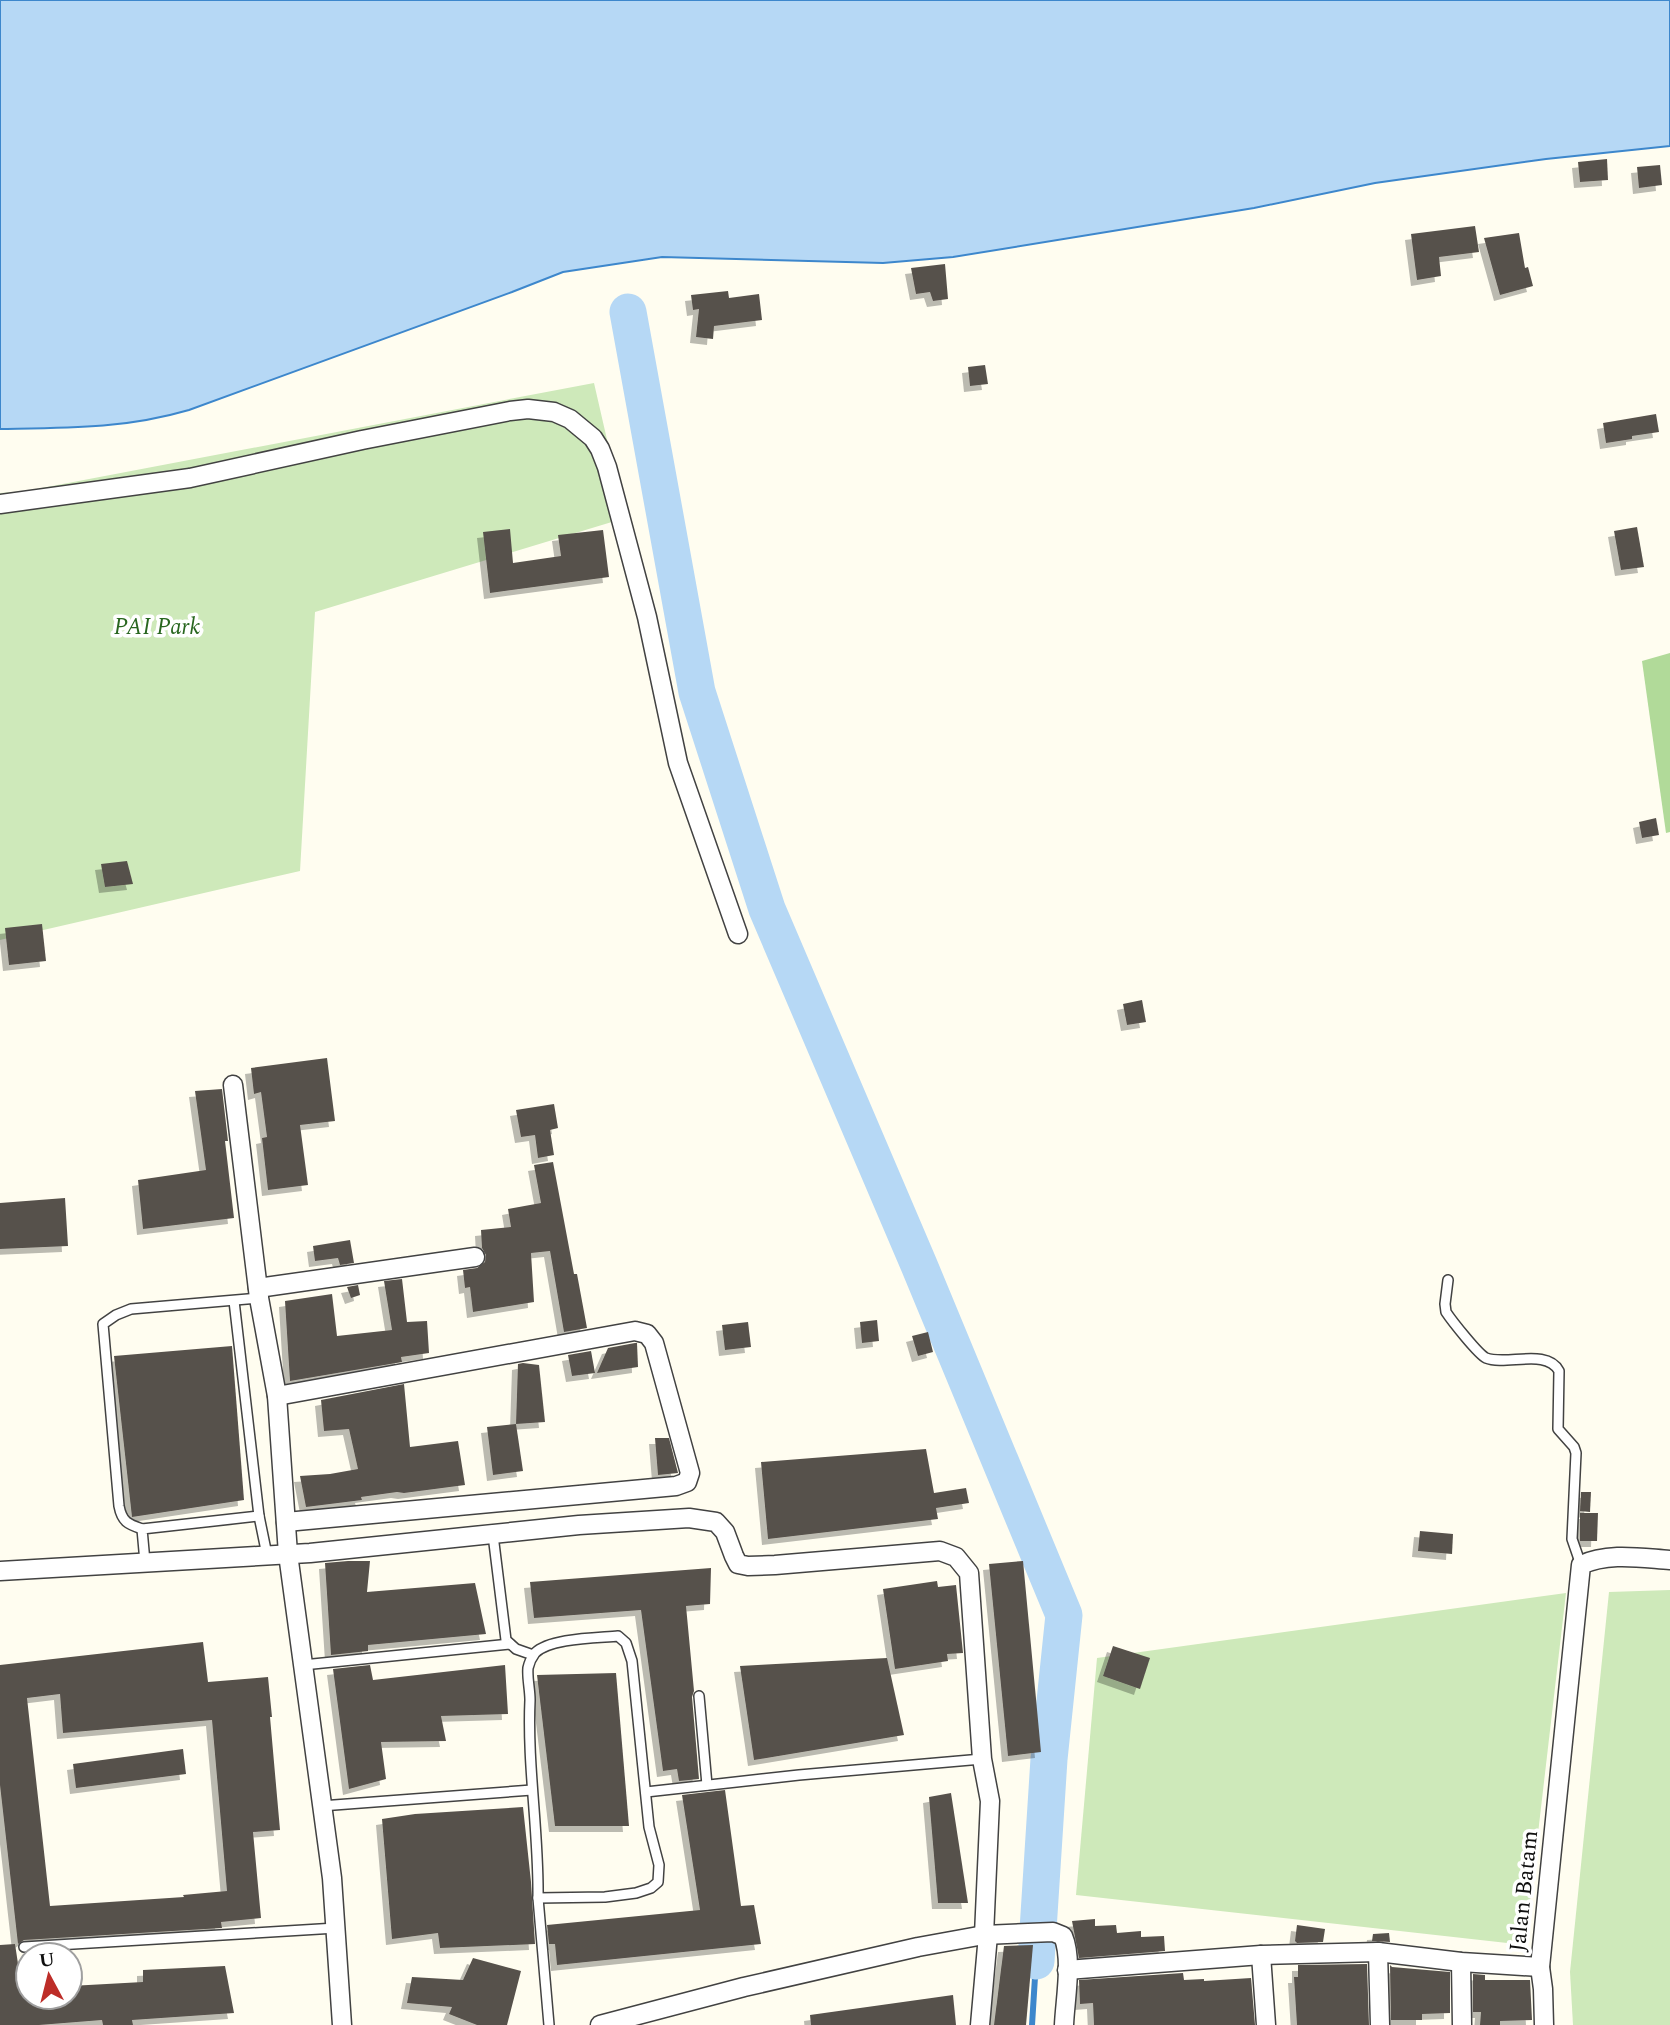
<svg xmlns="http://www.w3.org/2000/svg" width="1670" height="2025" font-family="Spectral,serif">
<defs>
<filter id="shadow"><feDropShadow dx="-6" dy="6" stdDeviation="0" flood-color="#0004"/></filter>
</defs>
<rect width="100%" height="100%" fill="#fffdf0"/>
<g fill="#cee9ba">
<path d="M 594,383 L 625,518 L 315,612 L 300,871 L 0,940 L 0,493 L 26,491 Z"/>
<path d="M 1670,1590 L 1670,2025 L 1573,2025 L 1570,1972 L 1609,1592 Z"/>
<path d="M 1566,1593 L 1525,1945 L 1076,1895 L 1097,1658 Z"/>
</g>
<path fill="#b1da99" d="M 1670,653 L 1670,832 L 1666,833 L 1642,661 Z"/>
<path fill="#b6d8f5" stroke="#3d87cc" stroke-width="2" d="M 0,0 L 1670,0 L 1670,146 L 1546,159 L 1375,183 L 1254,208 L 953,257 L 883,263 L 662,257 L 563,272 L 512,292 L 189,410 C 124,429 67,428 0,429 Z"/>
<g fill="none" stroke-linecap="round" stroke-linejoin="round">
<path stroke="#3d87cc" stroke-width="6" d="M 1032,2025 L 1036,1961"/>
<path stroke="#b6d8f5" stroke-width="37" d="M 628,312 L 697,692 L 767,909 L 919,1265 L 1064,1615 L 1049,1759 L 1036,1961"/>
</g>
<g fill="#57514b" fill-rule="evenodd" filter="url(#shadow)">
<path d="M 1607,159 L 1608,180 L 1580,182 L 1578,162 Z"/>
<path d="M 1660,165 L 1662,185 L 1639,188 L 1637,167 Z"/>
<path d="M 1475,226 L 1479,252 L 1439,257 L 1441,276 L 1417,280 L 1411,234 Z"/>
<path d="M 1519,233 L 1525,268 L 1528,267 L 1533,286 L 1500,295 L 1484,238 Z"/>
<path d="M 945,264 L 948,299 L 933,301 L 930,292 L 916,294 L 911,268 Z"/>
<path d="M 728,291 L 729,298 L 759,294 L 762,320 L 714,326 L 713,339 L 696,337 L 699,309 L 693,310 L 691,295 Z"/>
<path d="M 985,365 L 988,384 L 970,386 L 968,367 Z"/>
<path d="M 1656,414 L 1659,432 L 1632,436 L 1632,439 L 1606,443 L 1603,423 Z"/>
<path d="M 1637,527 L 1644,567 L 1621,570 L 1614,531 Z"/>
<path d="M 510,529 L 513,563 L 561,556 L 558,535 L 603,530 L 609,577 L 490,593 L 483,532 Z"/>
<path d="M 1656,818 L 1659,835 L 1642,838 L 1639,822 Z"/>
<path d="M 127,861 L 133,884 L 105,887 L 101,864 Z"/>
<path d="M 42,924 L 46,961 L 9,965 L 5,928 Z"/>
<path d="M 1142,1000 L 1146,1022 L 1127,1025 L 1123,1004 Z"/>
<path d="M 327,1058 L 335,1121 L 300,1125 L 308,1185 L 268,1190 L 262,1138 L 267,1137 L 261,1092 L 254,1094 L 251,1068 Z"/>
<path d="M 222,1089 L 228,1141 L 225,1141 L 234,1218 L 143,1229 L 138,1180 L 206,1170 L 195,1091 Z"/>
<path d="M 554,1104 L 558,1128 L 550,1130 L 554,1155 L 538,1158 L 535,1135 L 521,1137 L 516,1110 Z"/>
<path d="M 553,1162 L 574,1274 L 577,1274 L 587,1328 L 564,1332 L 550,1251 L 531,1253 L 534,1302 L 473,1312 L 470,1287 L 465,1288 L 463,1270 L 477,1268 L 485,1262 L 486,1255 L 482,1248 L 481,1230 L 511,1227 L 508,1209 L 541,1203 L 534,1165 Z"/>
<path d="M 65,1198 L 68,1246 L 0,1249 L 0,1203 Z"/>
<path d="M 350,1240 L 354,1263 L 340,1265 L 338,1258 L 315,1261 L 313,1246 Z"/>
<path d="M 402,1279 L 407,1322 L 427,1321 L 429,1353 L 401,1357 L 402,1362 L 290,1381 L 285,1301 L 332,1294 L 337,1336 L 392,1330 L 384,1281 Z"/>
<path d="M 358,1285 L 360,1295 L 351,1298 L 347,1287 Z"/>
<path d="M 877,1320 L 879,1341 L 862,1343 L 860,1322 Z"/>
<path d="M 748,1322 L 751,1347 L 725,1350 L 722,1325 Z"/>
<path d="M 928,1332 L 933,1352 L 918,1356 L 912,1336 Z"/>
<path d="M 635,1343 L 637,1343 L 638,1367 L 597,1373 L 608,1348 Z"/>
<path d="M 232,1346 L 244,1500 L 132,1517 L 114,1356 Z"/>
<path d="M 591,1351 L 595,1373 L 572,1376 L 568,1355 Z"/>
<path d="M 523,1363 L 539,1365 L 545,1422 L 516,1424 L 518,1364 Z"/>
<path d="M 404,1384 L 410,1447 L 458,1441 L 465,1485 L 404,1493 L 397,1492 L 361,1497 L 362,1500 L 306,1507 L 300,1476 L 330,1474 L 358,1469 L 349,1429 L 324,1431 L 321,1400 Z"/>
<path d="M 516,1424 L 523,1471 L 493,1475 L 487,1427 Z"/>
<path d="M 655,1438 L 669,1438 L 678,1473 L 658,1475 Z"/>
<path d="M 926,1449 L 934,1493 L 966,1488 L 969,1503 L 936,1508 L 938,1519 L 768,1539 L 761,1462 Z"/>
<path d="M 1581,1492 L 1591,1492 L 1590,1512 L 1580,1511 Z"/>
<path d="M 1580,1513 L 1598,1513 L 1597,1541 L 1580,1541 Z"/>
<path d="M 1420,1531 L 1453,1534 L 1452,1554 L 1418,1551 Z"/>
<path d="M 348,1561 L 370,1561 L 367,1592 L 475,1583 L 486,1634 L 368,1645 L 368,1651 L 331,1655 L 325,1563 Z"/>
<path d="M 1023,1561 L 1041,1752 L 1008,1756 L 989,1564 Z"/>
<path d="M 711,1568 L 710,1604 L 686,1606 L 694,1691 L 692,1697 L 699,1779 L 679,1781 L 677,1769 L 663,1771 L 641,1610 L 534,1618 L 530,1582 Z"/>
<path d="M 937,1581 L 938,1587 L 956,1585 L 963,1653 L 947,1654 L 948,1661 L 895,1669 L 883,1589 Z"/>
<path d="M 203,1642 L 208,1682 L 268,1677 L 272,1717 L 270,1717 L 280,1830 L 253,1832 L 261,1918 L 221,1922 L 222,1928 L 24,1940 L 18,1944 L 0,1785 L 0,1665 ZM 60,1694 L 63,1733 L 212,1720 L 227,1891 L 183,1895 L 184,1897 L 50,1906 L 27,1698 Z"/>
<path d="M 1113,1646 L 1150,1658 L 1140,1689 L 1103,1676 Z"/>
<path d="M 887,1658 L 904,1735 L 754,1760 L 740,1666 Z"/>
<path d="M 370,1665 L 373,1680 L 505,1665 L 508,1714 L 441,1716 L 446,1741 L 381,1742 L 386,1779 L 349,1789 L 333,1669 Z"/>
<path d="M 616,1673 L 629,1826 L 555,1826 L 537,1675 Z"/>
<path d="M 183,1749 L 186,1774 L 76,1788 L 73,1764 Z"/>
<path d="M 725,1790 L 741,1906 L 754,1905 L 761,1944 L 557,1965 L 555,1944 L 549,1944 L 547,1925 L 700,1910 L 682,1795 Z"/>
<path d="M 951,1793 L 968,1903 L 938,1903 L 929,1797 Z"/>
<path d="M 523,1807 L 531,1882 L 535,1944 L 440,1948 L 438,1933 L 392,1939 L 382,1819 L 415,1814 Z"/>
<path d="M 1095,1919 L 1095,1926 L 1116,1925 L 1117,1933 L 1141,1931 L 1141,1937 L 1164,1936 L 1165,1951 L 1079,1958 L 1072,1921 Z"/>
<path d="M 1297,1925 L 1325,1929 L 1323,1942 L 1297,1943 L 1295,1941 Z"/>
<path d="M 1389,1933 L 1390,1942 L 1372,1941 L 1373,1934 Z"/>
<path d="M 15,1944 L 22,1990 L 28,1989 L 28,1997 L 70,1997 L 70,1986 L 143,1982 L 143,1970 L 225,1966 L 234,2013 L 132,2020 L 133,2025 L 103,2025 L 102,2020 L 39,2025 L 0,2025 L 0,1945 Z"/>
<path d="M 1033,1945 L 1026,2025 L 994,2025 L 1004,1946 Z"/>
<path d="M 473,1958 L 521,1971 L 507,2025 L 477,2025 L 449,2014 L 452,2007 L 407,2003 L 412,1977 L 463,1980 Z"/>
<path d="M 1367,1964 L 1369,2025 L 1297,2025 L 1294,1977 L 1298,1977 L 1298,1965 Z"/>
<path d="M 1390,1965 L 1392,1967 L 1450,1972 L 1450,2013 L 1422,2014 L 1422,2020 L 1391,2020 Z"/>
<path d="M 1183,1973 L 1184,1980 L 1204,1979 L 1204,1981 L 1251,1978 L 1255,2025 L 1094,2025 L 1093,2003 L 1080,2004 L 1079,1980 Z"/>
<path d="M 1473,1974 L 1485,1975 L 1485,1980 L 1530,1980 L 1532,2020 L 1500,2021 L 1500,2025 L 1480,2025 L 1481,2012 L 1473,2012 Z"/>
<path d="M 953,1995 L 956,2025 L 811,2025 L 810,2015 Z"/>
</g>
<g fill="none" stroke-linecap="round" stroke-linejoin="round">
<defs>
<g id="service">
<path d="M 1448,1280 L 1445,1304 L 1446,1312 C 1452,1321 1478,1354 1486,1358 C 1506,1366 1547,1348 1559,1371 L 1558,1429 L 1574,1447 L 1576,1453 L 1572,1539 L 1581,1565"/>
<path d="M 234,1301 L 259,1516 L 267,1555"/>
<path d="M 142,1529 C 128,1524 122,1522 119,1506 L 103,1324 L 116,1315 L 131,1309 L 259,1298"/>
<path d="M 493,1535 L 506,1640 L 516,1649 L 533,1655"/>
<path d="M 145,1562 L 142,1529 L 259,1516"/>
<path d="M 618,1636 L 626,1643 L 632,1661 L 649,1827 L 659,1865 L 658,1882 L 651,1888 L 636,1893 L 605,1897 L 538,1898 C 539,1832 527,1766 530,1700 C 530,1689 527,1678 528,1668 C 529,1663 532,1657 535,1653 C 550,1638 597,1638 618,1636 Z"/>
<path d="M 303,1665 L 510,1644"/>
<path d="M 699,1696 L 707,1785"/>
<path d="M 646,1792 L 799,1775 L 982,1759"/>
<path d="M 321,1806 L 532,1790"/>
<path d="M 538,1898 L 549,2025"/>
<path d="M 24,1947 L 336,1928"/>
</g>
<g id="minor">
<path d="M 0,504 L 190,478 L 362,440 L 510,411 L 528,409 L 554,412 L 570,419 L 593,438 L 600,449 L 607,467 L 647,617 L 678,763 L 738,934"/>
<path d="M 233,1085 L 259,1298 L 277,1396 L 288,1554 L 332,1878 L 342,2025"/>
<path d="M 258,1288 L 475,1257"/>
<path d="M 277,1396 L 635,1331 L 647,1334 L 654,1343 L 690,1473 L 687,1482 L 676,1486 L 286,1522"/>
<path d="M 0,1571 L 310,1553 L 579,1525 L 689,1518 L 716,1522 L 725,1532 L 734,1556 L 738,1564 L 748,1566 L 775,1565 L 940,1551 L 956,1557 L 969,1573 L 982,1759 L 990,1801 L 984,1935"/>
<path d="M 1378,1952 L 1380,2025"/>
<path d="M 1261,1955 L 1266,2025"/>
<path d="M 1461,1962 L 1462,2025"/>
<path d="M 1540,1967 L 1543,1989 L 1544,2025"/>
<path d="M 1067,1970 L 1261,1955 L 1378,1952 L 1461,1962 L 1540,1967 L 1581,1565 C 1608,1552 1641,1558 1670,1560"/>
<path d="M 600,2025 L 744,1987 L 918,1947 L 984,1935 L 1053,1932 L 1063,1936 C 1073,1959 1065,2000 1064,2025"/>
<path d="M 980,2025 L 988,1935"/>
</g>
</defs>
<use href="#service" stroke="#424242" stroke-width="12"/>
<use href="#minor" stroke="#424242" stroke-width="21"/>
<use href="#service" stroke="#fff" stroke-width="9"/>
<use href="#minor" stroke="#fff" stroke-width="18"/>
</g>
<g text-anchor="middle" stroke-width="7" stroke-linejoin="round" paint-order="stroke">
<g font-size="23" font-style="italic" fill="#28661f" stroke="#fff">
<text x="157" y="634">PAI Park</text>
</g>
<g font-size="23" fill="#0f0f0f" stroke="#fff">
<text transform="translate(1523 1891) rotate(-84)" y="8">Jalan Batam</text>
</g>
</g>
<g transform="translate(49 1976) rotate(353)"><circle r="33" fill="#ffffff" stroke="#9f9f9f" stroke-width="2"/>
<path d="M0-5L12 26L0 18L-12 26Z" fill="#bd2d28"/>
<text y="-10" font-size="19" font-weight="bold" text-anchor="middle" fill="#0f0f0f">U</text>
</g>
</svg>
